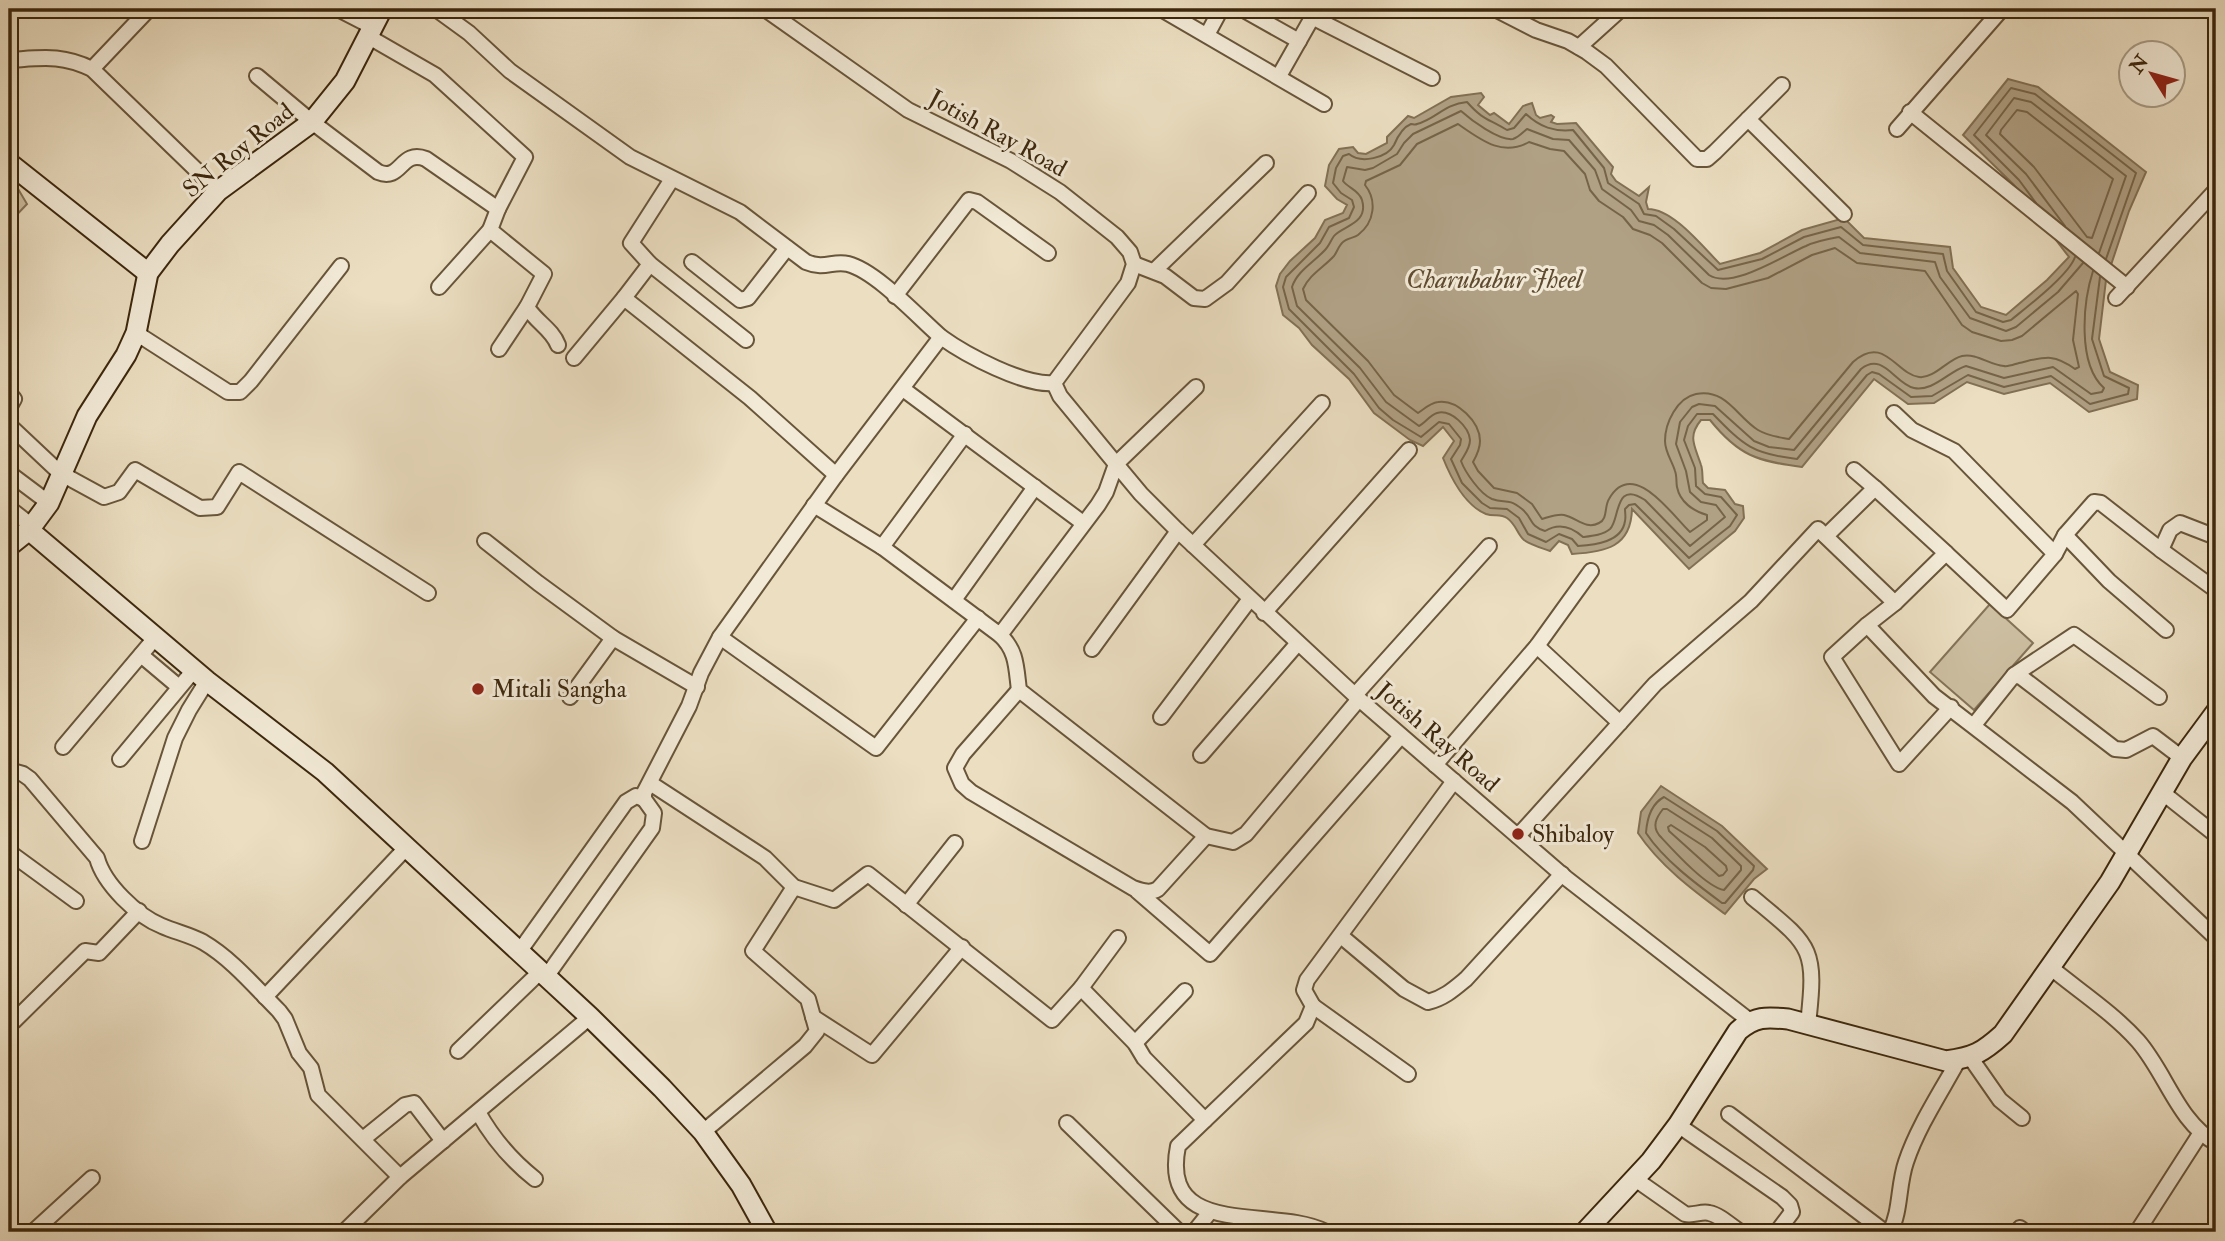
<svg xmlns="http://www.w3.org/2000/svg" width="2225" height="1241" font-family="'IM FELL Double Pica',serif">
<rect width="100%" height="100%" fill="#ebdec1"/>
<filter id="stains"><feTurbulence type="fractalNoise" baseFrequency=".00286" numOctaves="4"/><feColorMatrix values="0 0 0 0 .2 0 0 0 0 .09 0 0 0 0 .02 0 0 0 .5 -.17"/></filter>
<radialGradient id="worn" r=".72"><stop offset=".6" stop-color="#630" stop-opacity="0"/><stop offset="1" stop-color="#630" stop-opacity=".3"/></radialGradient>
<g fill="#cdbfa2" stroke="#847358" stroke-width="2">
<path d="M 14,182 L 27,204 L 9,223 L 9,188 Z"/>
<path d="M 1990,604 L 2033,643 L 1974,710 L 1930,672 Z"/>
</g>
<g fill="#b0a084" stroke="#827054" stroke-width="2">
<path d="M 2008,79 L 2038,87 L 2146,172 L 2129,211 L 2106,280 L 2099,339 L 2110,372 L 2138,385 L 2137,399 L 2089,412 L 2050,383 L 2004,394 L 1967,382 L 1934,403 L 1908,404 L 1874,379 L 1802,467 C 1757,461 1739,456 1710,420 L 1701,420 C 1687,437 1695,446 1701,465 C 1703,470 1702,477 1703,483 L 1708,488 L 1725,490 L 1735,504 L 1743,506 L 1744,518 L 1735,531 L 1689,569 L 1632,509 C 1631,547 1606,552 1572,554 L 1568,545 L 1559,541 L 1550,551 C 1542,548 1531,545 1524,540 C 1517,534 1516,524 1507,518 C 1500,513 1494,517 1486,514 C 1464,505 1451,478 1443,458 L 1454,441 L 1443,427 L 1423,446 L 1410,440 L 1374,413 L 1349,379 L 1312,345 L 1299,328 L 1283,315 L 1276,286 L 1280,274 L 1290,261 L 1315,238 L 1325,220 L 1343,213 L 1347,205 L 1337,199 L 1325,186 L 1329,165 L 1339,149 L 1353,147 L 1358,153 L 1366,154 L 1387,143 L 1387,137 L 1408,116 L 1414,118 L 1451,97 L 1481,93 L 1484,97 L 1478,105 L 1490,115 L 1494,113 L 1509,124 L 1523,106 L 1532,103 L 1536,115 L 1540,118 L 1551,115 L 1554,117 L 1551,122 L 1557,124 L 1576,123 L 1613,167 L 1611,174 L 1616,181 L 1639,196 L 1649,187 L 1646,202 L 1648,209 C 1673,209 1702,246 1720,264 L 1760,253 L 1802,230 L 1844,218 L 1864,238 L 1950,247 L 1953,268 L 1981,307 L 2006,315 L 2047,280 L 2069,257 L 2014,185 L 1963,135 Z"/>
<path d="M 1661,786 L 1722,826 L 1767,869 L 1754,879 L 1725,914 C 1694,891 1660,866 1638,833 L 1641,812 Z"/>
</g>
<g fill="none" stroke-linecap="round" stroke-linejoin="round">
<g stroke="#766448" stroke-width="2">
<path d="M 2017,110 L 2027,112 L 2113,179 L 2092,238 L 2087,237 L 2034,167 L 2000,134 L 2001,130 Z"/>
<path d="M 1458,124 C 1481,140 1502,157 1529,142 L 1550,149 L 1564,151 L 1585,174 L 1590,190 L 1599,201 L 1623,217 L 1633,229 L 1650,235 L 1662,243 L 1702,283 L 1711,288 L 1726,289 L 1768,278 L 1812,255 L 1835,248 L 1857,263 L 1925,271 L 1962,325 L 1972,332 L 2001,341 L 2012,340 L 2022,336 L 2076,291 L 2078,294 L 2073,340 L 2079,367 L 2075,369 C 2053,353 2045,357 2019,363 C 2015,364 2008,367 2004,366 C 1989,365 1977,353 1962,356 C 1948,359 1934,379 1919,377 C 1896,374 1884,334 1853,362 L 1789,439 C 1778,437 1768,436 1758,430 C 1737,417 1726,388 1696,394 C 1677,398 1665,423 1665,441 C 1665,452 1672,461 1675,471 C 1677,476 1676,482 1677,487 C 1680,502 1693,511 1707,515 L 1707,520 L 1690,532 C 1672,515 1633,457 1609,499 C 1604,507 1608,519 1599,523 C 1586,530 1577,518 1564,515 C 1556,514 1549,517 1542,519 L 1532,504 L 1517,493 L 1494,488 L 1478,471 L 1473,462 C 1477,455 1480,449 1480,441 C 1480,422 1457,399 1438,402 C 1430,403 1424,409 1418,413 L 1394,395 L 1368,361 L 1306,300 L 1303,289 C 1309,275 1324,267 1334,256 C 1337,252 1339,245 1343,242 C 1347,238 1354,238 1358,235 C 1375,222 1377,200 1365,185 L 1366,181 L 1400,165 L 1417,144 Z"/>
<path d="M 2036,203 L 2019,180 L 1974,135 L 2011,88 L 2035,94 L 2136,173 L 2106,259"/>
<path d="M 2065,226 L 2026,174 L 1986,135 L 2014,98 L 2031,102 L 2126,176 L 2099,253"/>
<path d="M 2075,257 C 2069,275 2027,307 2011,320 L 2003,322 L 1976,312 L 1947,271 L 1943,254 L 1863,245 L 1841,227 L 1804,237 L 1762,259 L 1718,270 L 1674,229 L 1656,216 L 1644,214 L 1639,204 L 1608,183 L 1604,168 L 1573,130 C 1554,132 1540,127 1526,114 L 1514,128 L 1507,130 C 1487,118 1483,120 1467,102 C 1444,104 1436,119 1417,124 C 1415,125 1413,124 1411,124 C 1403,127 1397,138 1394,145 C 1387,158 1361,164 1349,154 L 1343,156 L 1336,168 L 1333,183 L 1341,193 L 1352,200 L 1354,207 L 1349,218 L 1329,227 L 1320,243 L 1286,277 L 1283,287 L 1289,309 L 1354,374 L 1379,408 L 1393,420 L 1421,437 L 1439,422 L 1449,424 L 1461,439 L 1460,445 L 1451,459 L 1462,483 L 1482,503 L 1490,508 L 1507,509 L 1519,518 L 1528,534 L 1546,542 L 1559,534 L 1572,539 L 1578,546 C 1595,545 1622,542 1625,521 C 1626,517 1625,513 1625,509 L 1629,505 L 1635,504 L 1689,558 L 1730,526 L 1737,515 L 1721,497 L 1705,494 L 1696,486 L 1695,468 L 1684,440 L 1688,426 L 1697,414 L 1713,414 C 1744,446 1753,454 1797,459 L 1867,375 L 1872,372 L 1879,374 L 1911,397 L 1932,396 L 1968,375 L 2004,387 L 2051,376 L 2090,404 L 2128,394 L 2129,388 L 2104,376 L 2092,339 L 2100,277"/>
<path d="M 2083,263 L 2058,292 L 2016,327 L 2006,331 L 1970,318 L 1940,277 L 1935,262 L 1860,253 L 1839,237 C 1828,239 1816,241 1806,246 C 1784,255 1732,290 1709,275 L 1668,235 L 1654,225 L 1639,221 L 1631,210 L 1602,189 L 1595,170 L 1569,140 L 1553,139 L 1527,129 C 1523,132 1519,137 1513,139 C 1499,141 1471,120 1461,111 L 1413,134 L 1404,143 L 1397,154 L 1373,168 L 1365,170 L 1347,167 L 1343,181 C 1348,188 1359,190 1362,200 C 1369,224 1342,226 1334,236 C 1331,240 1329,246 1325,250 C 1314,262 1297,271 1292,287 L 1297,306 L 1360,368 L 1386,402 L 1419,426 C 1425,423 1430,415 1437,413 C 1451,409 1469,427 1470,440 C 1470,448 1465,454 1461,461 C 1465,472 1480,494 1492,499 C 1505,504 1507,497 1522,509 C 1533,518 1529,526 1545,531 C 1558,523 1571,526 1583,537 C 1592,536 1603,535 1610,529 C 1620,520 1614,479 1645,500 L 1690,546 L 1725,517 L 1716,505 L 1701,502 L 1690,492 L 1686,471 L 1676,444 L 1680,422 L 1692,407 L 1699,404 L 1715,406 L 1754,441 L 1769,447 L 1794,450 L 1861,369 C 1883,351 1895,384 1914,388 C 1933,392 1949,371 1966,366 L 2004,378 L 2053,367 L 2091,394 L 2102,392 L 2104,388 C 2077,364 2083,302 2093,271"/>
<path d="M 1664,797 L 1717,831 L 1754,866 L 1753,870 L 1725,903 L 1722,903 C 1695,883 1664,860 1646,833 C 1647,818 1651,804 1664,797 Z"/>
<path d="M 1663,809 L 1667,809 L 1712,838 L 1741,866 L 1741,870 L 1724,890 C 1706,887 1673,850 1659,835 C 1652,826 1656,818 1663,809 Z"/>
<path d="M 1671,825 L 1705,847 L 1726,866 L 1727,870 L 1723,875 L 1719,876 L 1669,831 L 1668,827 Z"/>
</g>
<defs>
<g id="street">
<path d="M 338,9 L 371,26"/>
<path d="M 436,9 L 469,33 L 510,71 L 630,157 L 740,212 L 806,262 C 825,270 833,260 848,264 C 876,271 918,317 941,337"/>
<path d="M 765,9 L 908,110 L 1011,161 L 1060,192 L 1117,237 L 1130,252 L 1134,264 L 1128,283 L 1054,383 L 1060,396 L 1116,464 L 1196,387"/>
<path d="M 1161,9 L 1324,104"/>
<path d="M 1242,9 L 1299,41"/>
<path d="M 1495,9 L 1536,30 L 1568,41 L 1587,52 L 1606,66 L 1697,159 L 1707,159 L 1715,152 L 1782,85"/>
<path d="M 1312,17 L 1432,78"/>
<path d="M 1207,35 L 1221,9"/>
<path d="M 369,37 L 435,75 L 525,157 L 498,209"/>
<path d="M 1579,47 L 1621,9"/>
<path d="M 9,60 C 42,58 61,54 92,69 L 218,191"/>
<path d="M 92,69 L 149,9"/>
<path d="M 257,76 L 312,122 L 378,172 C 402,182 400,149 426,159 L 498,209 L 490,230 L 544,274 L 527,307 C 536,322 552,329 558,345"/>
<path d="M 1279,76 L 1317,9"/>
<path d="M 1910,112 L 2127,287"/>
<path d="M 1748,119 L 1844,214"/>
<path d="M 1897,129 L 2002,9"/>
<path d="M 672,179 L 631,243 L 650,264 L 746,340"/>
<path d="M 692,262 L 740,300 L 748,298 L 787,248"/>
<path d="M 1134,264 L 1165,276 L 1194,298 L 1205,299 L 1227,283 L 1308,193"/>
<path d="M 1154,271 L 1266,163"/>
<path d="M 439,287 L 490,230"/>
<path d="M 895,296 L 969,200 L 977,202 L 1048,253"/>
<path d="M 624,298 L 650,264"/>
<path d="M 2116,298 L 2216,190"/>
<path d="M 136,333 L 228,392 L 240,392 L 251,381 L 341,266"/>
<path d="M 499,349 L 527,307"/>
<path d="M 574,358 L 624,298 L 750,398 L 836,475"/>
<path d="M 903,389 L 1083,523"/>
<path d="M 9,393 L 14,399 L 9,408"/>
<path d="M 1894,413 L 1912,430 L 1954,451 L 2055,554 L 2007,610 L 1946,553 L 1895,603 L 1867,625 L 1934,696 L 2072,802 L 2216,938"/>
<path d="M 9,425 L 60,473 L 104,497 L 119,492 L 135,470 L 200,508 L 217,507 L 239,472 L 428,593"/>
<path d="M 1854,470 L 1875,488"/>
<path d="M 9,473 L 49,503"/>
<path d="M 814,505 L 882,547 L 1000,635 L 1098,505 L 1106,492 L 1116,464 L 1141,494 L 1178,531 L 1359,699 L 1566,878 L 1750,1021"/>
<path d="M 9,508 L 32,526"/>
<path d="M 2065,535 L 2094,502 L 2101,503 L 2161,550 L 2216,590"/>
<path d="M 1826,536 L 1875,488 L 1946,553"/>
<path d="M 485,541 L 538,583 L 613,638 L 697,687"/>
<path d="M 1193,545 L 1322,403"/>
<path d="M 882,547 L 965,434"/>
<path d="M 2161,550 L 2170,530 L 2180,523 L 2216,537"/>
<path d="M 2055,554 L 2065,535 L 2109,581 L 2166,630"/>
<path d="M 954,600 L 1035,487"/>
<path d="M 1264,613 L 1409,450"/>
<path d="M 1867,625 L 1832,657 L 1899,764 L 1951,707"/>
<path d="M 1000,635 C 1017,651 1016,667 1019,690 L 1206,836 L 1233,842 L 1246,834 L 1359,699"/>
<path d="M 720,637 L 876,748 L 978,618"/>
<path d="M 1537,646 L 1620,723"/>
<path d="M 1092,649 L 1178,531"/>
<path d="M 141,655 L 179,687"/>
<path d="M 2014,675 L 2074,635 L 2159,697"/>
<path d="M 1019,690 L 963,754 L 955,768 L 962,784 L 971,792 L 1133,888 C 1142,891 1150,894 1158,889 L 1206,836"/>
<path d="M 1355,695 L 1489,546"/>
<path d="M 570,697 L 613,638"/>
<path d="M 1161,717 L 1250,599"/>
<path d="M 1974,725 L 2014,675 L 2021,677 L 2115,749 L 2126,750 L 2153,736 L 2182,758"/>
<path d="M 63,747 L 155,638"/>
<path d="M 1201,755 L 1298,643"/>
<path d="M 120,759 L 194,670"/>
<path d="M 1435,765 L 1537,646 L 1591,571"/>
<path d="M 9,770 L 23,774 L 30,779 L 97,858 C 104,884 137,916 162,926 C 176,932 190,935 203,942 C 232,959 255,987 279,1011 L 285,1019 L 299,1053 L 311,1068 L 318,1095 L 400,1177"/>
<path d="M 650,783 L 765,858 L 794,887 L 834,900 L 868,874 L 1052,1020 L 1081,988 L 1118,938"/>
<path d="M 2163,793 L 2216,835"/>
<path d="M 1518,836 L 1655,684 L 1751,601 L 1818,529 L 1895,603"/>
<path d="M 142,841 L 175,738 L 189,710 L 207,681"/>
<path d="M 9,852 L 76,901"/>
<path d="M 1137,891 L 1210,954 L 1401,736"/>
<path d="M 1752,897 C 1811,946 1817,946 1808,1024"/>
<path d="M 906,905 L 955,843"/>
<path d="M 1341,936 L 1404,989 L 1428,1002 C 1444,998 1454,989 1466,979 L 1562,874"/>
<path d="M 519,952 L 626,802 L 636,796 L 644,799"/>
<path d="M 2050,967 C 2079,991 2113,1013 2138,1041 C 2166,1073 2178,1122 2216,1143"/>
<path d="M 546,977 L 652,828 L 654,813 L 644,799 L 644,793 L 689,706 L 701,673 L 720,637 L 836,475 L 941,337 C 966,355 1024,386 1054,383"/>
<path d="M 1081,988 L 1135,1043 L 1144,1058 L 1205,1120"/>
<path d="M 265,997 L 406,848"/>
<path d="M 1313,1006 L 1408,1074"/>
<path d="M 813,1017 L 872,1055 L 962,947"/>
<path d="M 14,1021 L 85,951 L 99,953 L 139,911"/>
<path d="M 1135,1043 L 1185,991"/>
<path d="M 458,1051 L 540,972"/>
<path d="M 1970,1057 L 2000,1100 L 2022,1118"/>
<path d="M 478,1112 C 493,1139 511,1160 535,1179"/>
<path d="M 1729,1114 L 1885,1232"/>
<path d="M 1067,1123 L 1179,1232"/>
<path d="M 1678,1125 L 1782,1197 L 1790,1205 L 1792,1212 L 1777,1232"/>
<path d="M 703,1132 L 805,1046 L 817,1031 L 808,999 L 753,951 L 794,887"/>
<path d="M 363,1139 L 405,1105 L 414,1103 L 443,1141"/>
<path d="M 1635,1179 L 1685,1214 C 1694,1216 1701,1211 1709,1213 C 1720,1215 1731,1226 1740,1232"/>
<path d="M 2020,1228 L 2025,1232"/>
<path d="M 33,1232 L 92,1178"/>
<path d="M 344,1232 L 400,1177 L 590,1017"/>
<path d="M 1194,1232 L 1210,1212"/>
<path d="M 1326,1232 C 1274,1205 1159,1241 1178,1146 L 1306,1023 L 1313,1006 L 1304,990 L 1307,980 L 1454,781"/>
<path d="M 1890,1232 C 1901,1211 1898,1185 1906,1162 C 1918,1126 1941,1092 1959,1059"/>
<path d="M 2137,1232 L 2200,1134"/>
</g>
<g id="secondary">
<path d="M 9,163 L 148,273"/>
<path d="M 29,530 L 207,681 L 325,772 L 590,1017 L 662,1088 L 703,1132 L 741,1185 L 767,1232"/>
<path d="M 9,546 L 29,530 L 49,503 L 87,416 L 126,355 L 136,333 L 148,273 L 170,244 L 218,191 L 312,122 L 345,81 L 382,9"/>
<path d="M 1585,1232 L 1651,1161 L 1678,1125 L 1738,1031 C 1755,1016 1766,1017 1788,1019 L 1946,1061 C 1974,1057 1982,1053 2003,1034 L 2110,882 L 2182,758 L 2216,712"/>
</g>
</defs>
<use href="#street" stroke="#68553a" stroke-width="18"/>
<use href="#secondary" stroke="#3c270d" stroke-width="23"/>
<use href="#street" stroke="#f2ead7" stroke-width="14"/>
<use href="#secondary" stroke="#f2ead7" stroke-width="19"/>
</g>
<g fill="#8f2418" stroke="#f2ead7" stroke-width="2.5">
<circle cx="478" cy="689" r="7"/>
<circle cx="1518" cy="834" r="7"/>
</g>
<g text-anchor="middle" stroke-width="6" stroke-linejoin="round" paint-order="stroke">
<g font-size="24" fill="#3c270d" stroke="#f2ead7">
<text transform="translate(998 133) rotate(29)" y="8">Jotish Ray Road</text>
<text transform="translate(238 150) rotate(-39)" y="8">SN Roy Road</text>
<text transform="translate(1438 737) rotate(41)" y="8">Jotish Ray Road</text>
</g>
<g font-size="24" fill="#3c270d" stroke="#f2ead7" text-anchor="start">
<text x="492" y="697">Mitali Sangha</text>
<text x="1532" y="842">Shibaloy</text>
</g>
<g font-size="26" font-style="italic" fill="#5f4b31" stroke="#f2ead7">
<text x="1494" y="288">Charubabur Jheel</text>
</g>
</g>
<rect width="2225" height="1241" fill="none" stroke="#ebdec1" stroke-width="35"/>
<rect x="10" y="10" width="2204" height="1220" fill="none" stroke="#3c270d" stroke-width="3.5"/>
<rect x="18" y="18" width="2190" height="1206" fill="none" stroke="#3c270d" stroke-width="2"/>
<g transform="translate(2152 74) rotate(307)"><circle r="33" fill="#f2ead7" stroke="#a99c86" stroke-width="2"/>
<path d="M0-5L12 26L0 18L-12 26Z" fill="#8f2418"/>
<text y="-10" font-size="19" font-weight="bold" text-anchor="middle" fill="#3c270d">N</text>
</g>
<rect width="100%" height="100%" filter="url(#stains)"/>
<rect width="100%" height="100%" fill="url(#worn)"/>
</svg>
